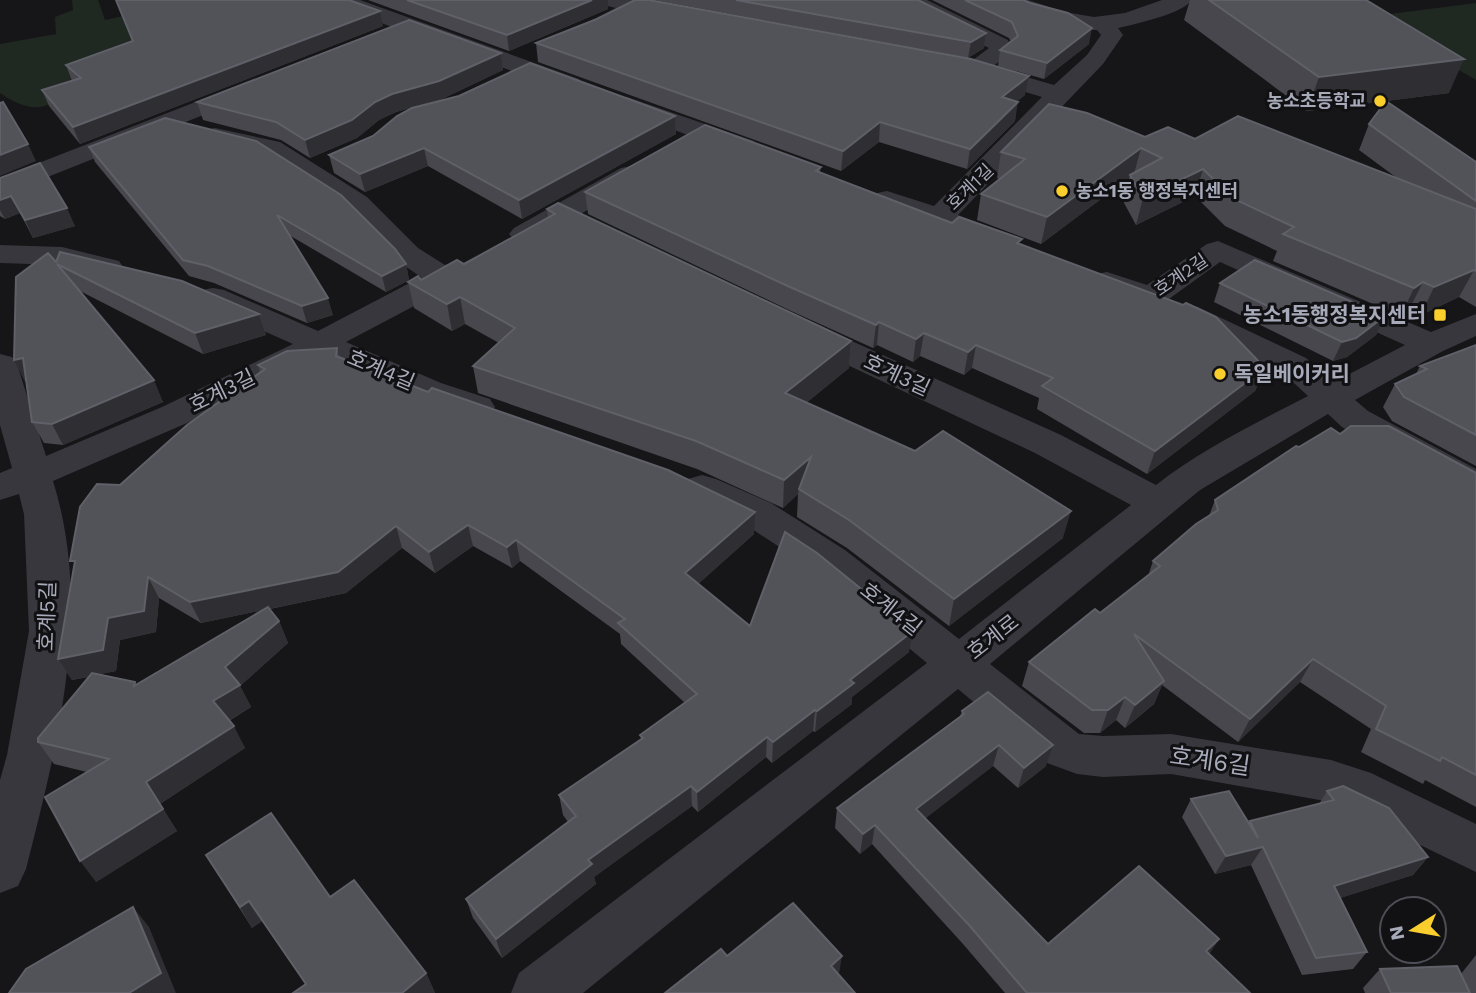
<svg xmlns="http://www.w3.org/2000/svg" width="1476" height="993" font-family="'Work Sans','Noto Sans KR',sans-serif">
<rect width="100%" height="100%" fill="#161618"/>
<g fill="#202822">
<path d="M 72,0 L 98,0 L 105,20 L 128,15 L 162,46 L 75,76 C 64,84 61,96 53,102 C 35,114 15,103 0,93 L 0,44 L 56,34 L 55,17 L 73,10 Z"/>
<path d="M 1476,3 L 1476,80 L 1367,17 Z"/>
</g>
<g fill="none" stroke-linecap="round" stroke-linejoin="round">
<g fill="#37373d" fill-rule="evenodd">
<path d="M 329,0 L 360,0 L 579,79 L 582,84 L 579,89 L 570,91 L 561,89 L 332,5 Z"/>
<path d="M 600,0 L 638,0 L 647,6 L 644,11 L 604,32 L 588,32 L 585,27 L 588,22 L 616,8 L 603,5 Z"/>
<path d="M 899,0 L 927,0 L 1008,40 L 1013,51 L 992,67 L 1054,85 L 1087,55 L 1101,35 L 1097,30 C 1079,30 1007,14 997,0 L 1028,0 L 1065,12 L 1094,17 L 1125,13 L 1162,0 L 1192,0 C 1182,14 1135,24 1118,28 L 1123,35 L 1103,64 L 958,215 L 1011,235 L 1016,241 L 1011,247 L 1001,250 L 877,205 L 873,199 L 877,193 L 887,191 L 934,206 L 1042,97 L 965,74 L 961,69 L 989,48 L 902,5 Z"/>
<path d="M 247,82 L 256,84 L 259,89 L 256,94 L 0,196 L 0,178 Z"/>
<path d="M 627,97 L 754,141 L 758,147 L 754,153 L 745,155 L 736,153 L 618,109 L 615,104 L 618,99 Z"/>
<path d="M 215,128 L 280,142 L 367,197 L 418,248 L 445,265 L 456,262 L 467,264 L 471,271 L 467,278 L 346,342 L 441,383 L 490,399 L 495,407 L 490,415 C 455,424 356,372 320,356 L 187,423 L 53,481 C 93,609 58,743 26,869 L 18,886 L 0,893 L 0,780 L 7,755 L 29,631 L 24,514 L 19,494 L 0,500 L 0,473 L 12,468 L 0,425 L 0,354 L 12,357 L 17,364 L 46,456 L 162,407 L 293,344 L 202,304 L 197,297 L 202,290 L 213,288 L 224,290 L 318,331 L 421,277 L 396,260 L 347,209 L 299,177 L 262,154 L 206,142 L 202,136 L 206,130 Z"/>
<path d="M 631,166 L 641,168 L 645,174 L 641,180 L 534,240 L 524,243 L 514,240 L 509,234 L 514,228 L 621,168 Z"/>
<path d="M 1218,241 L 1431,332 L 1476,314 L 1476,336 L 1443,351 L 1355,400 L 1368,411 L 1476,469 L 1476,498 L 1463,494 L 1342,427 L 1328,414 L 1200,490 L 990,664 L 1079,734 L 1103,736 L 1171,734 L 1331,760 L 1371,773 L 1476,824 L 1476,872 L 1331,802 L 1171,774 L 1103,777 L 1077,774 L 1047,763 L 958,689 L 583,993 L 511,993 L 519,973 L 927,663 L 817,572 L 743,523 L 688,497 L 683,488 L 688,479 L 702,475 L 716,479 L 771,503 L 845,550 L 959,639 L 1131,505 L 1035,453 L 792,339 L 788,332 L 792,325 L 804,322 L 816,325 L 1061,435 L 1156,485 C 1202,449 1256,423 1308,396 L 1282,372 L 1176,321 L 1171,314 L 1176,307 L 1187,304 L 1198,307 L 1306,358 L 1334,382 L 1405,345 L 1220,262 L 1162,304 L 1151,306 L 1096,288 L 1091,281 L 1096,274 L 1107,272 L 1147,285 L 1207,244 Z"/>
<path d="M 0,245 L 62,247 L 119,261 L 123,267 L 119,273 L 108,276 L 62,265 L 0,263 Z"/>
</g>
</g>
<g fill="#47474d" fill-rule="evenodd">
<path d="M 368,0 L 608,0 L 608,9 L 509,51 Z"/>
<path d="M 654,0 L 918,0 L 986,33 L 984,48 L 968,58 Z"/>
<path d="M 932,0 L 1023,0 L 1089,44 L 1044,79 L 998,66 L 1000,50 L 1011,42 L 1009,38 Z"/>
<path d="M 1190,0 L 1366,0 L 1449,93 L 1307,111 L 1184,20 Z"/>
<path d="M 383,26 L 80,144 L 49,106 L 42,90 L 72,81 L 66,65 Z"/>
<path d="M 536,43 L 1025,95 L 1017,101 L 1015,121 L 967,169 L 879,142 L 841,171 L 538,62 Z"/>
<path d="M 501,53 L 503,70 L 442,99 L 396,112 L 379,120 L 357,138 L 310,158 L 281,140 L 203,120 L 197,102 Z"/>
<path d="M 675,116 L 676,134 L 522,219 L 428,166 L 365,192 L 334,173 L 329,155 Z"/>
<path d="M 165,118 L 406,264 L 409,280 L 386,292 L 289,235 L 333,315 L 307,323 L 214,283 L 189,276 L 95,162 L 89,147 Z"/>
<path d="M 1369,124 L 1476,162 L 1476,307 L 1459,297 L 1421,315 L 1409,310 L 1401,316 L 1273,261 L 1277,251 L 1225,226 L 1195,196 L 1136,225 L 1123,201 L 1129,178 L 1041,244 L 977,220 L 981,194 L 999,179 L 997,178 L 1001,152 L 1145,137 L 1195,139 L 1397,178 L 1359,150 Z"/>
<path d="M 821,167 L 820,172 L 952,223 L 1021,245 L 1265,368 L 1255,391 L 1147,474 L 1037,409 L 1039,398 L 972,368 L 964,375 L 920,356 L 913,362 L 877,345 L 873,348 L 789,310 L 588,214 L 585,192 Z"/>
<path d="M 0,178 L 75,226 L 33,238 L 20,213 L 5,219 L 0,216 Z"/>
<path d="M 547,209 L 851,341 L 849,368 L 806,403 L 1063,538 L 949,626 L 847,548 L 797,517 L 798,494 L 783,508 L 697,469 L 478,393 L 473,366 L 499,343 L 465,324 L 452,331 L 414,308 L 408,282 L 421,280 L 464,264 L 548,218 Z"/>
<path d="M 56,262 L 259,314 L 266,335 L 203,354 L 80,291 L 163,402 L 63,445 L 44,443 L 32,422 L 26,381 L 25,382 Z"/>
<path d="M 1220,283 L 1385,316 L 1376,335 L 1347,357 L 1333,361 L 1214,302 Z"/>
<path d="M 1476,345 L 1476,466 L 1392,421 L 1383,407 L 1395,384 L 1416,374 L 1420,366 Z"/>
<path d="M 337,348 L 339,357 L 754,534 L 698,584 L 750,626 L 909,652 L 852,697 L 852,704 L 815,732 L 813,731 L 772,763 L 766,757 L 698,812 L 692,806 L 594,877 L 596,884 L 502,958 L 473,918 L 466,899 L 568,822 L 563,815 L 559,795 L 641,739 L 640,735 L 685,703 L 621,644 L 620,634 L 520,561 L 512,568 L 473,546 L 435,573 L 402,548 L 346,593 L 270,609 L 279,621 L 288,643 L 240,686 L 251,707 L 229,721 L 245,748 L 160,804 L 177,831 L 96,882 L 87,772 L 54,764 L 38,742 L 88,677 L 72,680 L 58,659 L 120,485 L 260,372 L 258,365 ZM 159,598 L 201,623 L 263,610 L 136,685 L 135,682 L 100,674 L 116,671 L 120,640 L 156,632 Z"/>
<path d="M 1340,434 L 1476,473 L 1476,807 L 1425,780 L 1423,784 L 1361,752 L 1371,729 L 1300,682 L 1238,742 L 1162,685 L 1154,704 L 1125,728 L 1116,720 L 1100,733 L 1084,733 L 1022,686 L 1029,662 L 1100,613 L 1148,576 L 1153,561 L 1209,516 L 1215,500 L 1299,447 Z"/>
<path d="M 962,711 L 1046,766 L 1018,788 L 993,766 L 925,818 L 1048,944 L 1219,939 L 1209,954 L 1250,993 L 1005,993 L 963,944 L 872,844 L 860,854 L 835,828 L 837,808 L 960,716 Z"/>
<path d="M 1327,791 L 1428,857 L 1413,875 L 1340,898 L 1367,952 L 1353,969 L 1302,975 L 1251,865 L 1215,874 L 1182,817 L 1191,799 L 1249,823 L 1250,821 L 1319,804 Z"/>
<path d="M 206,855 L 330,897 L 426,973 L 435,993 L 305,984 L 262,921 L 252,928 Z"/>
<path d="M 1476,955 L 1476,993 L 1365,993 L 1363,988 L 1380,969 L 1461,974 Z"/>
</g>
<g fill="#2f2f33">
<path d="M 592,0 L 608,0 L 608,9 L 509,51 L 507,35 Z"/>
<path d="M 380,11 L 383,26 L 80,144 L 73,127 Z"/>
<path d="M 1092,28 L 1089,44 L 1044,79 L 1047,63 Z"/>
<path d="M 986,33 L 984,48 L 968,58 L 971,42 Z"/>
<path d="M 501,53 L 503,70 L 442,99 L 396,112 L 379,120 L 357,138 L 310,158 L 305,140 L 392,94 Z"/>
<path d="M 1464,59 L 1449,93 L 1307,111 L 1319,77 Z"/>
<path d="M 1029,76 L 1025,95 L 999,116 L 1002,97 Z"/>
<path d="M 1018,102 L 1015,121 L 967,169 L 970,149 Z"/>
<path d="M 675,116 L 676,134 L 522,219 L 519,200 Z"/>
<path d="M 880,122 L 879,142 L 841,171 L 843,151 Z"/>
<path d="M 28,144 L 36,161 L 0,176 L 0,155 Z"/>
<path d="M 424,148 L 428,166 L 365,192 L 360,174 Z"/>
<path d="M 1141,148 L 1134,174 L 1130,175 L 1129,178 L 1041,244 L 1047,217 Z"/>
<path d="M 1203,169 L 1195,196 L 1136,225 L 1143,198 Z"/>
<path d="M 11,196 L 20,213 L 5,219 L 0,210 L 0,200 Z"/>
<path d="M 67,208 L 75,226 L 33,238 L 25,220 Z"/>
<path d="M 406,264 L 409,280 L 386,292 L 382,276 Z"/>
<path d="M 1474,270 L 1459,297 L 1421,315 L 1434,287 Z"/>
<path d="M 1423,282 L 1409,310 L 1401,316 L 1414,288 Z"/>
<path d="M 460,297 L 465,324 L 452,331 L 447,304 Z"/>
<path d="M 328,298 L 333,315 L 307,323 L 302,306 Z"/>
<path d="M 259,314 L 266,335 L 203,354 L 195,333 Z"/>
<path d="M 1385,316 L 1376,335 L 1347,357 L 1333,361 L 1342,342 Z"/>
<path d="M 879,322 L 877,345 L 873,348 L 876,325 Z"/>
<path d="M 924,333 L 920,356 L 913,362 L 916,339 Z"/>
<path d="M 851,341 L 849,368 L 784,421 L 785,393 Z"/>
<path d="M 976,345 L 972,368 L 964,375 L 968,352 Z"/>
<path d="M 23,358 L 34,380 L 25,382 L 14,360 Z"/>
<path d="M 1265,368 L 1255,391 L 1147,474 L 1155,451 Z"/>
<path d="M 154,380 L 163,402 L 63,445 L 52,424 Z"/>
<path d="M 811,457 L 799,489 L 798,494 L 783,508 L 784,480 Z"/>
<path d="M 1071,511 L 1063,538 L 949,626 L 954,599 Z"/>
<path d="M 755,512 L 754,534 L 686,595 L 685,573 Z"/>
<path d="M 468,525 L 473,546 L 435,573 L 429,552 Z"/>
<path d="M 396,526 L 402,548 L 346,593 L 201,623 L 190,602 Z"/>
<path d="M 516,540 L 520,561 L 512,568 L 507,547 Z"/>
<path d="M 148,577 L 159,598 L 156,632 L 120,640 L 116,671 L 72,680 L 58,659 L 108,618 Z"/>
<path d="M 279,621 L 288,643 L 240,686 L 251,707 L 225,723 L 213,701 L 225,667 Z"/>
<path d="M 913,631 L 909,652 L 852,697 L 852,704 L 815,732 L 817,711 L 850,680 Z"/>
<path d="M 1313,659 L 1300,682 L 1238,742 L 1250,719 Z"/>
<path d="M 1164,681 L 1154,704 L 1125,728 L 1135,705 Z"/>
<path d="M 1125,697 L 1116,720 L 1100,733 L 1108,710 Z"/>
<path d="M 815,710 L 813,731 L 772,763 L 773,742 Z"/>
<path d="M 234,726 L 245,748 L 160,804 L 177,831 L 96,882 L 80,861 L 146,782 Z"/>
<path d="M 767,737 L 766,757 L 698,812 L 697,792 Z"/>
<path d="M 999,745 L 993,766 L 912,829 L 916,809 Z"/>
<path d="M 1053,745 L 1046,766 L 1018,788 L 1024,768 Z"/>
<path d="M 691,786 L 692,806 L 594,877 L 596,884 L 502,958 L 496,939 L 588,860 Z"/>
<path d="M 875,825 L 872,844 L 860,854 L 863,834 Z"/>
<path d="M 1263,847 L 1251,865 L 1215,874 L 1226,856 Z"/>
<path d="M 1428,857 L 1413,875 L 1321,904 L 1334,886 Z"/>
<path d="M 249,901 L 262,921 L 252,928 L 240,907 Z"/>
<path d="M 133,907 L 149,927 L 176,993 L 129,993 Z"/>
<path d="M 1219,939 L 1207,957 L 1206,951 Z"/>
<path d="M 842,956 L 838,980 L 831,966 Z"/>
<path d="M 426,973 L 435,993 L 402,993 Z"/>
</g>
<g fill="#525259" stroke="#5f6068" stroke-width="2">
<path d="M 116,0 L 349,0 L 380,11 L 73,127 L 42,90 L 81,78 L 66,65 L 133,41 Z"/>
<path d="M 407,0 L 592,0 L 507,35 Z"/>
<path d="M 635,0 L 649,0 L 971,59 L 1029,76 L 1002,97 L 1018,102 L 970,149 L 880,122 L 843,151 L 536,43 L 597,19 Z"/>
<path d="M 736,0 L 918,0 L 986,33 L 971,42 Z"/>
<path d="M 965,0 L 1023,0 L 1030,3 L 1068,13 L 1092,28 L 1047,63 L 1000,50 L 1018,36 L 1012,22 Z"/>
<path d="M 1209,0 L 1366,0 L 1464,59 L 1319,77 Z"/>
<path d="M 409,20 L 501,53 L 439,81 L 392,94 L 375,102 L 352,120 L 305,140 L 276,122 L 197,102 Z"/>
<path d="M 530,63 L 675,116 L 519,200 L 424,148 L 360,174 L 329,155 L 373,136 L 397,116 L 412,108 L 459,96 Z"/>
<path d="M 1386,101 L 1476,162 L 1476,201 L 1369,124 Z"/>
<path d="M 3,102 L 28,144 L 0,155 L 0,103 Z"/>
<path d="M 1049,104 L 1087,113 L 1145,137 L 1168,127 L 1195,139 L 1238,116 L 1476,209 L 1476,271 L 1474,270 L 1434,287 L 1423,282 L 1414,288 L 1283,234 L 1294,227 L 1234,199 L 1203,169 L 1143,198 L 1130,175 L 1162,158 L 1141,148 L 1047,217 L 981,194 L 1025,159 L 1001,152 Z"/>
<path d="M 165,118 L 256,141 L 341,195 L 395,249 L 406,264 L 382,276 L 277,215 L 328,298 L 302,306 L 208,266 L 183,260 L 89,147 Z"/>
<path d="M 705,125 L 821,167 L 816,171 L 952,223 L 959,217 L 1022,239 L 1017,243 L 1183,305 L 1186,303 L 1216,317 L 1265,368 L 1155,451 L 1042,386 L 1053,378 L 976,345 L 968,352 L 924,333 L 916,339 L 879,322 L 876,325 L 790,287 L 585,192 Z"/>
<path d="M 40,163 L 67,208 L 25,220 L 11,196 L 0,200 L 0,178 Z"/>
<path d="M 558,203 L 851,341 L 785,393 L 915,451 L 943,431 L 1071,511 L 954,599 L 849,520 L 799,489 L 811,457 L 784,480 L 696,441 L 473,366 L 515,328 L 460,297 L 447,304 L 408,282 L 418,276 L 421,280 L 457,260 L 464,264 L 555,214 L 547,209 Z"/>
<path d="M 60,252 L 182,281 L 259,314 L 195,333 L 57,264 L 154,380 L 52,424 L 32,422 L 23,358 L 14,360 L 16,277 L 48,253 L 56,262 Z"/>
<path d="M 1255,260 L 1385,316 L 1356,338 L 1342,342 L 1220,283 Z"/>
<path d="M 1476,345 L 1476,435 L 1404,397 L 1395,384 L 1427,369 L 1420,366 Z"/>
<path d="M 337,348 L 336,356 L 428,392 L 432,388 L 668,470 L 755,512 L 685,573 L 750,626 L 785,532 L 817,553 L 913,631 L 850,680 L 854,683 L 817,711 L 815,710 L 773,742 L 767,737 L 697,792 L 691,786 L 588,860 L 592,864 L 496,939 L 466,899 L 576,816 L 559,795 L 643,738 L 640,735 L 697,694 L 618,623 L 625,619 L 516,540 L 507,547 L 468,525 L 429,552 L 396,526 L 338,572 L 190,602 L 148,577 L 144,611 L 108,618 L 103,650 L 58,659 L 75,561 L 70,561 L 80,507 L 97,484 L 120,485 L 187,425 L 265,369 L 258,365 L 287,351 Z"/>
<path d="M 1351,426 L 1389,426 L 1476,473 L 1476,775 L 1442,757 L 1440,761 L 1376,729 L 1386,706 L 1313,659 L 1250,719 L 1134,634 L 1164,681 L 1135,705 L 1125,697 L 1108,710 L 1092,710 L 1029,662 L 1095,609 L 1100,613 L 1160,566 L 1153,561 L 1196,524 L 1218,510 L 1215,500 L 1296,446 L 1299,447 L 1331,428 L 1340,434 Z"/>
<path d="M 268,607 L 279,621 L 225,667 L 240,685 L 213,701 L 234,726 L 146,782 L 163,809 L 80,861 L 45,797 L 109,759 L 38,742 L 38,738 L 92,673 L 135,682 L 134,686 Z"/>
<path d="M 988,692 L 1053,745 L 1024,768 L 999,745 L 916,809 L 1048,944 L 1139,866 L 1219,939 L 1206,951 L 1250,993 L 1027,993 L 969,925 L 875,825 L 863,834 L 837,808 L 964,714 L 962,711 Z"/>
<path d="M 1343,786 L 1389,808 L 1428,857 L 1334,886 L 1367,952 L 1316,958 L 1263,847 L 1226,856 L 1191,799 L 1229,791 L 1258,838 L 1250,821 L 1334,800 L 1327,791 Z"/>
<path d="M 271,813 L 330,897 L 354,880 L 426,973 L 402,993 L 293,993 L 306,984 L 249,901 L 240,907 L 206,855 Z"/>
<path d="M 793,903 L 842,956 L 831,966 L 855,993 L 665,993 L 721,949 L 727,956 Z"/>
<path d="M 133,907 L 161,973 L 129,993 L 9,993 L 26,969 Z"/>
<path d="M 1457,966 L 1470,993 L 1391,993 L 1380,969 Z"/>
</g>
<g fill="#f9ce2d" stroke="#111113" stroke-width="2.5">
<circle cx="1380" cy="101" r="7"/>
<circle cx="1062" cy="191" r="7"/>
<rect x="1433" y="308" width="14" height="14" rx="3.5"/>
<circle cx="1220" cy="374" r="7"/>
</g>
<g text-anchor="middle" stroke-width="6" stroke-linejoin="round" paint-order="stroke">
<g font-size="18" font-weight="bold" fill="#a7aab9" stroke="#111113" text-anchor="end">
<text x="1366" y="107">농소초등학교</text>
<text x="1076" y="197" text-anchor="start">농소1동 행정복지센터</text>
</g>
<g font-size="18" fill="#a7aab9" stroke="#111113">
<text transform="translate(970 187) rotate(-44)" y="6">호계1길</text>
<text transform="translate(1181 275) rotate(-34)" y="6">호계2길</text>
</g>
<g font-size="21" font-weight="bold" fill="#a7aab9" stroke="#111113" text-anchor="end">
<text x="1426" y="322">농소1동행정복지센터</text>
<text x="1234" y="381" text-anchor="start">독일베이커리</text>
</g>
<g font-size="21" fill="#a7aab9" stroke="#111113">
<text transform="translate(381 370) rotate(23)" y="7">호계4길</text>
<text transform="translate(897 375) rotate(25)" y="7">호계3길</text>
<text transform="translate(222 391) rotate(-26)" y="7">호계3길</text>
<text transform="translate(891 609) rotate(38)" y="7">호계4길</text>
<text transform="translate(47 616) rotate(-88)" y="7">호계5길</text>
<text transform="translate(993 637) rotate(-38)" y="7">호계로</text>
</g>
<g font-size="24" fill="#a7aab9" stroke="#111113">
<text transform="translate(1210 761) rotate(8)" y="8">호계6길</text>
</g>
</g>
<g transform="translate(1413 930) rotate(259)"><circle r="33" fill="#111113" stroke="#4d4e55" stroke-width="2"/>
<path d="M0-5L12 26L0 18L-12 26Z" fill="#f9ce2d"/>
<text y="-10" font-size="19" font-weight="bold" text-anchor="middle" fill="#a7aab9">N</text>
</g>
</svg>
